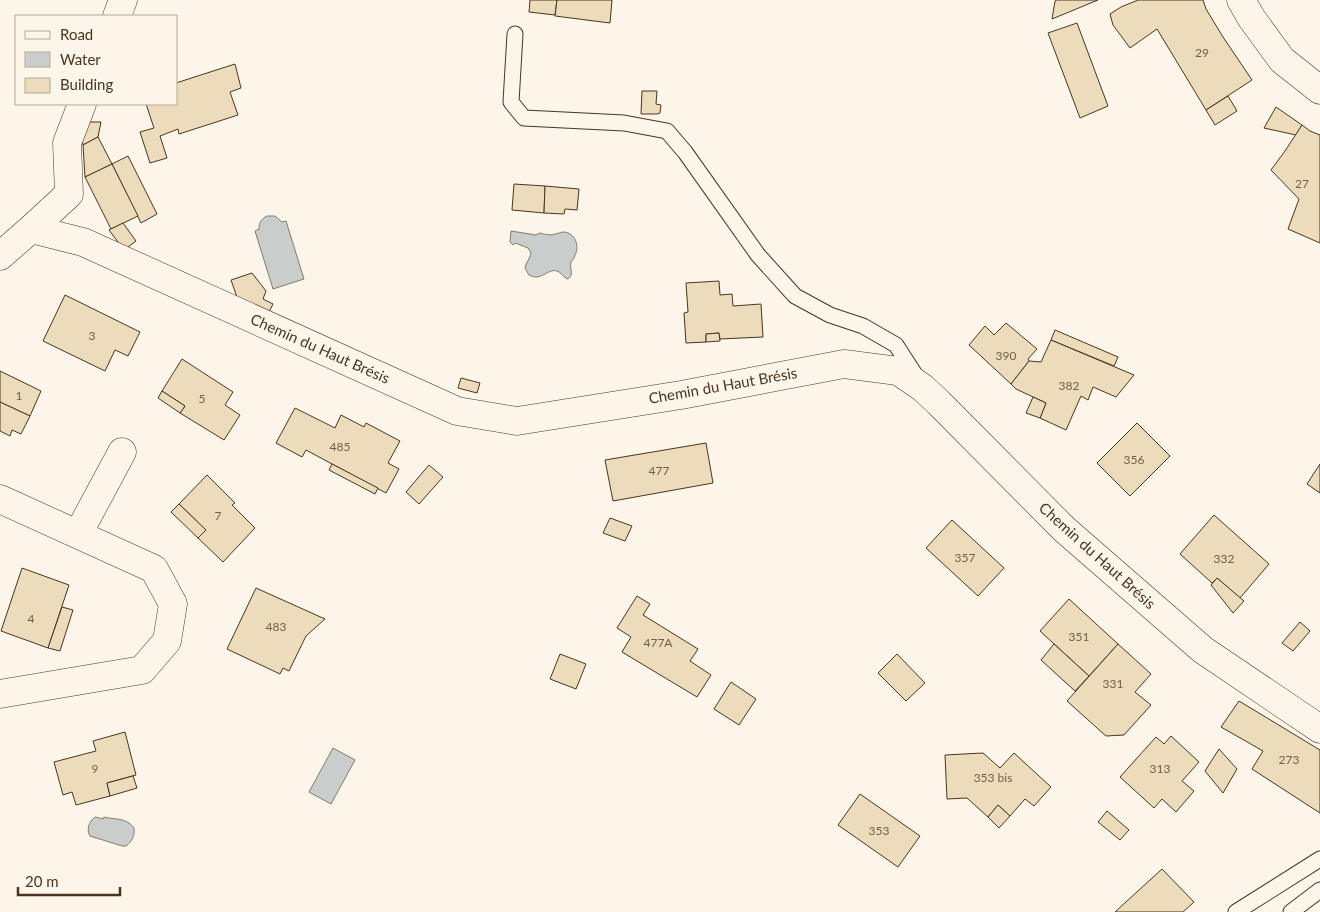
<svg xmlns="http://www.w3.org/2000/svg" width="1320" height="912" font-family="Lato,sans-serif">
<rect width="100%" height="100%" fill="#fbf6e9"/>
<g fill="#c9cecd" stroke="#887966">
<path d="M 267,216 L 275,216 L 282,222 L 286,221 L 304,279 L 273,289 L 255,231 L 259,229 C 259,223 261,219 267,216 Z"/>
<path d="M 511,231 L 536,235 L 540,233 C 545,234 549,236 555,234 C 556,234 562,232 563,232 C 575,232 580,246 575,255 C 574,259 573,259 571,262 C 569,269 575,276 567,279 C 563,277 561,272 557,271 C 547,268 542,282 529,275 L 525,268 C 526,262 530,259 531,253 L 528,248 L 515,243 L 513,245 L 510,242 Z"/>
<path d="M 333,748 L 355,760 L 331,804 L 309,792 Z"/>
<path d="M 95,817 L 103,819 L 104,817 C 115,820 126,817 134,828 C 135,835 132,842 126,846 L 122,846 L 90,836 C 86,829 89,822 95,817 Z"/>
</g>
<g fill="#ecdcbc" stroke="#4a3520">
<path d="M 530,0 L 557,0 L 555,15 L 529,12 Z"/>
<path d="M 557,0 L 612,0 L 610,23 L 555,16 Z"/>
<path d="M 1057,0 L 1098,0 L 1052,19 L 1055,1 Z"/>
<path d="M 1138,0 L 1203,0 L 1206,9 L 1223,37 L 1252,80 L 1206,110 L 1157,29 L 1130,48 L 1113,25 L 1110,14 L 1121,7 Z"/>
<path d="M 1077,23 L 1108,106 L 1080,118 L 1048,33 Z"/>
<path d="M 235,64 L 241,88 L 230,92 L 238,115 L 179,134 L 178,129 L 160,136 L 167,158 L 150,163 L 140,132 L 154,128 L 146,104 L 176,104 L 176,83 Z"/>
<path d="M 642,91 L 657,91 L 656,104 L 661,105 L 660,113 L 657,114 L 641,114 Z"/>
<path d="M 1228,96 L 1237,111 L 1215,125 L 1206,110 Z"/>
<path d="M 1276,107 L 1302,125 L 1296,135 L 1264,128 Z"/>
<path d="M 86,122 L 101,122 L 98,137 L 83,145 L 82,137 Z"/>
<path d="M 1302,125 L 1310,131 L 1320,135 L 1320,243 L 1288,229 L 1299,199 L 1271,170 L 1285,151 Z"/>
<path d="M 98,137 L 112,164 L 85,177 L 83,145 Z"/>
<path d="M 128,156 L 157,214 L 141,223 L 112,164 Z"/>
<path d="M 112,164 L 138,216 L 111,229 L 85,177 Z"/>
<path d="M 514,184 L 545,186 L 544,213 L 512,210 Z"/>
<path d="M 545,186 L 579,189 L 577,210 L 565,209 L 564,214 L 544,213 Z"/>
<path d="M 123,223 L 136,241 L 124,250 L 109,230 Z"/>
<path d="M 252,273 L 266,291 L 263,299 L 273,304 L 268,314 L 238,300 L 231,280 Z"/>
<path d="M 719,281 L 720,295 L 732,294 L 733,306 L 761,304 L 763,337 L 720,339 L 719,333 L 706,334 L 706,342 L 686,343 L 684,313 L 688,312 L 686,283 Z"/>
<path d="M 65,295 L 140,332 L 128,356 L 115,350 L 105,371 L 43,341 Z"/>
<path d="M 1006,323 L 1037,349 L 1028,359 L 1029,361 L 1011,384 L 969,345 L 985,326 L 994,335 Z"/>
<path d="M 1055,330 L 1118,357 L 1114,366 L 1051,340 Z"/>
<path d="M 719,333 L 720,341 L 706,342 L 706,334 Z"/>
<path d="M 1051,340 L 1134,375 L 1116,397 L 1093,387 L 1088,400 L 1081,396 L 1066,430 L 1040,418 L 1046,403 L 1016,389 L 1011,384 L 1029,361 L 1041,362 Z"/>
<path d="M 182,359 L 233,392 L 225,405 L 240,415 L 224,440 L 180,413 L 185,406 L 162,391 Z"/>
<path d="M 0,371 L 41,391 L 30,416 L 0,402 Z"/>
<path d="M 461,378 L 480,383 L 477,393 L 458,388 Z"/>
<path d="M 162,391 L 185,406 L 180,413 L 158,398 Z"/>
<path d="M 1033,397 L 1046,403 L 1040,418 L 1026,413 Z"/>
<path d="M 0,402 L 30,416 L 21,434 L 12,430 L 10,436 L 0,431 Z"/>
<path d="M 295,408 L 335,428 L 341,415 L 364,427 L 366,423 L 400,441 L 388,463 L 399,469 L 386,493 L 306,450 L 302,457 L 276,443 Z"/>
<path d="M 1137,423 L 1170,456 L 1130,496 L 1097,463 Z"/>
<path d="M 706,443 L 713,483 L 613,501 L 605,460 Z"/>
<path d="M 332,464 L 378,488 L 375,494 L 329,470 Z"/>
<path d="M 1320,464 L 1320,493 L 1307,484 Z"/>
<path d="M 429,465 L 443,477 L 419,504 L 406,492 Z"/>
<path d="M 207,475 L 235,503 L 232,505 L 255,528 L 223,562 L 198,538 L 206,530 L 179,504 Z"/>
<path d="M 179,504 L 206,530 L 198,538 L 171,512 Z"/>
<path d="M 1214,515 L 1269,564 L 1240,598 L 1217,578 L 1212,583 L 1180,554 Z"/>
<path d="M 610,518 L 632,526 L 625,541 L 603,533 Z"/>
<path d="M 952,520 L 1004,568 L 978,596 L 926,548 Z"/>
<path d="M 22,568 L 69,585 L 48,648 L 1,631 Z"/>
<path d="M 1217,578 L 1244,601 L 1233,613 L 1211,585 Z"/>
<path d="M 256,588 L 325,619 L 306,636 L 289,671 L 283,668 L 280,674 L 227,649 Z"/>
<path d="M 637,596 L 650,604 L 643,615 L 698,649 L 690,661 L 711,675 L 697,697 L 622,652 L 631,637 L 617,628 Z"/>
<path d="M 1069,599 L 1118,644 L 1089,676 L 1040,631 Z"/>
<path d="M 62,607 L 73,610 L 60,651 L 48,648 Z"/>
<path d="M 1300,622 L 1310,631 L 1293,651 L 1282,643 Z"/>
<path d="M 1054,644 L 1089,676 L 1075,691 L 1041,660 Z"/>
<path d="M 1118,644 L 1151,674 L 1135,692 L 1151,705 L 1124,735 L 1106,736 L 1067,701 Z"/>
<path d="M 560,654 L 586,664 L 576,689 L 550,679 Z"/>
<path d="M 897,654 L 925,683 L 906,701 L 878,673 Z"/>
<path d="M 731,682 L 756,699 L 739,725 L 714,709 Z"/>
<path d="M 1239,701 L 1320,750 L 1320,813 L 1252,769 L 1263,751 L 1221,727 Z"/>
<path d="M 125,732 L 136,775 L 107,783 L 110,796 L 76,805 L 72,792 L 63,795 L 54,762 L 96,751 L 93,741 Z"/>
<path d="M 1171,736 L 1199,762 L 1182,781 L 1194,791 L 1176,812 L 1162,799 L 1154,808 L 1120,777 L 1156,737 L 1164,744 Z"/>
<path d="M 1219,749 L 1237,769 L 1223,793 L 1205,771 Z"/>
<path d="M 983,753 L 1000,768 L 1014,753 L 1051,787 L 1034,806 L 1025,799 L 1010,816 L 998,805 L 988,817 L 967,798 L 947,799 L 945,755 Z"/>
<path d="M 133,776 L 137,788 L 110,796 L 107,783 Z"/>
<path d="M 860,794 L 920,836 L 898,867 L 838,825 Z"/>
<path d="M 998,805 L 1010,816 L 999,828 L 988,817 Z"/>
<path d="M 1107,811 L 1129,830 L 1120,840 L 1098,822 Z"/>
<path d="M 1162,869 L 1194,902 L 1183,912 L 1115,912 Z"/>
</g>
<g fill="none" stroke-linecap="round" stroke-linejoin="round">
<defs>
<g id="lane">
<path d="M 515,34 L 511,102 L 524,118 L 624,123 L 667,131 L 685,152 L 758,255 L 795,296 L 830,315 L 863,326 L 896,345 L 916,376"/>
<path d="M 1236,912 L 1320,859"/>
<path d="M 1291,912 L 1320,890"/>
</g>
<g id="street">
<path d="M 1241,0 L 1252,19 L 1282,60 L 1320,90"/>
<path d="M 117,16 L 123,0"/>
<path d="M 31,229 L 83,242 L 457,411 L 517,421 L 681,395 L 844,364 L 898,371 L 923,388 L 939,403 L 1064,529 L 1203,650 L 1320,729"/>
<path d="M 0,256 L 31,229 L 69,194 L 67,143 L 82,104"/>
<path d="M 0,499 L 154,569 L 173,604 L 167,641 L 142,670 L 0,694"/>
<path d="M 78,534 L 122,452"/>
</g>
</defs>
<use href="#lane" stroke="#4a3520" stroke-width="17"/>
<use href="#street" stroke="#4a3520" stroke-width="29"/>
<use href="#lane" stroke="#fbf6e9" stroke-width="15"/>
<use href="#street" stroke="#fbf6e9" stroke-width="28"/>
</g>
<g text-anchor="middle" stroke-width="4" stroke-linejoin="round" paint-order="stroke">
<g font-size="12" fill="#725f47">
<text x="1202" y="57">29</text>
<text x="1302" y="188">27</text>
<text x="92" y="340">3</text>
<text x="1006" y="360">390</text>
<text x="1069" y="390">382</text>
<text x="19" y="400">1</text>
<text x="202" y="403">5</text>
<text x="340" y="451">485</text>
<text x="1134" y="464">356</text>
<text x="659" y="475">477</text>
<text x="218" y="520">7</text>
<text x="965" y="562">357</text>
<text x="1224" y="563">332</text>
<text x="31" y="623">4</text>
<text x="276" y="631">483</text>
<text x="1079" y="641">351</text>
<text x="658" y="647">477A</text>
<text x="1113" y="688">331</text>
<text x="1289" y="764">273</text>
<text x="95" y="773">9</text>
<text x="1160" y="773">313</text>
<text x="993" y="782">353 bis</text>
<text x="879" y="835">353</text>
</g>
<g font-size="15" fill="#4a3520" stroke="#fbf6e9">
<text transform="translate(320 349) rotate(24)" y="5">Chemin du Haut Brésis</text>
<text transform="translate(723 386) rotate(-10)" y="5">Chemin du Haut Brésis</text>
<text transform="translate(1097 556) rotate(42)" y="5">Chemin du Haut Brésis</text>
</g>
</g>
<rect x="15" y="15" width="162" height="90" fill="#fbf6e9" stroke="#b4a999"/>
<rect x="25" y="31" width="25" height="8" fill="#fbf6e9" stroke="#b4a999"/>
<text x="60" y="40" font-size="15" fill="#4a3520">Road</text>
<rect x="25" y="52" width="25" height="15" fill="#c9cecd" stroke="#b4a999"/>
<text x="60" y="65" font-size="15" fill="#4a3520">Water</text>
<rect x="25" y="78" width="25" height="15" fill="#ecdcbc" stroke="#b4a999"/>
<text x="60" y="90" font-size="15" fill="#4a3520">Building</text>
<path d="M18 887v8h102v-8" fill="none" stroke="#4a3520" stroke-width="2.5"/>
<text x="25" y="887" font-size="15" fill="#4a3520" stroke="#fbf6e9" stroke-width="4" paint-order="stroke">20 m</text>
</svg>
